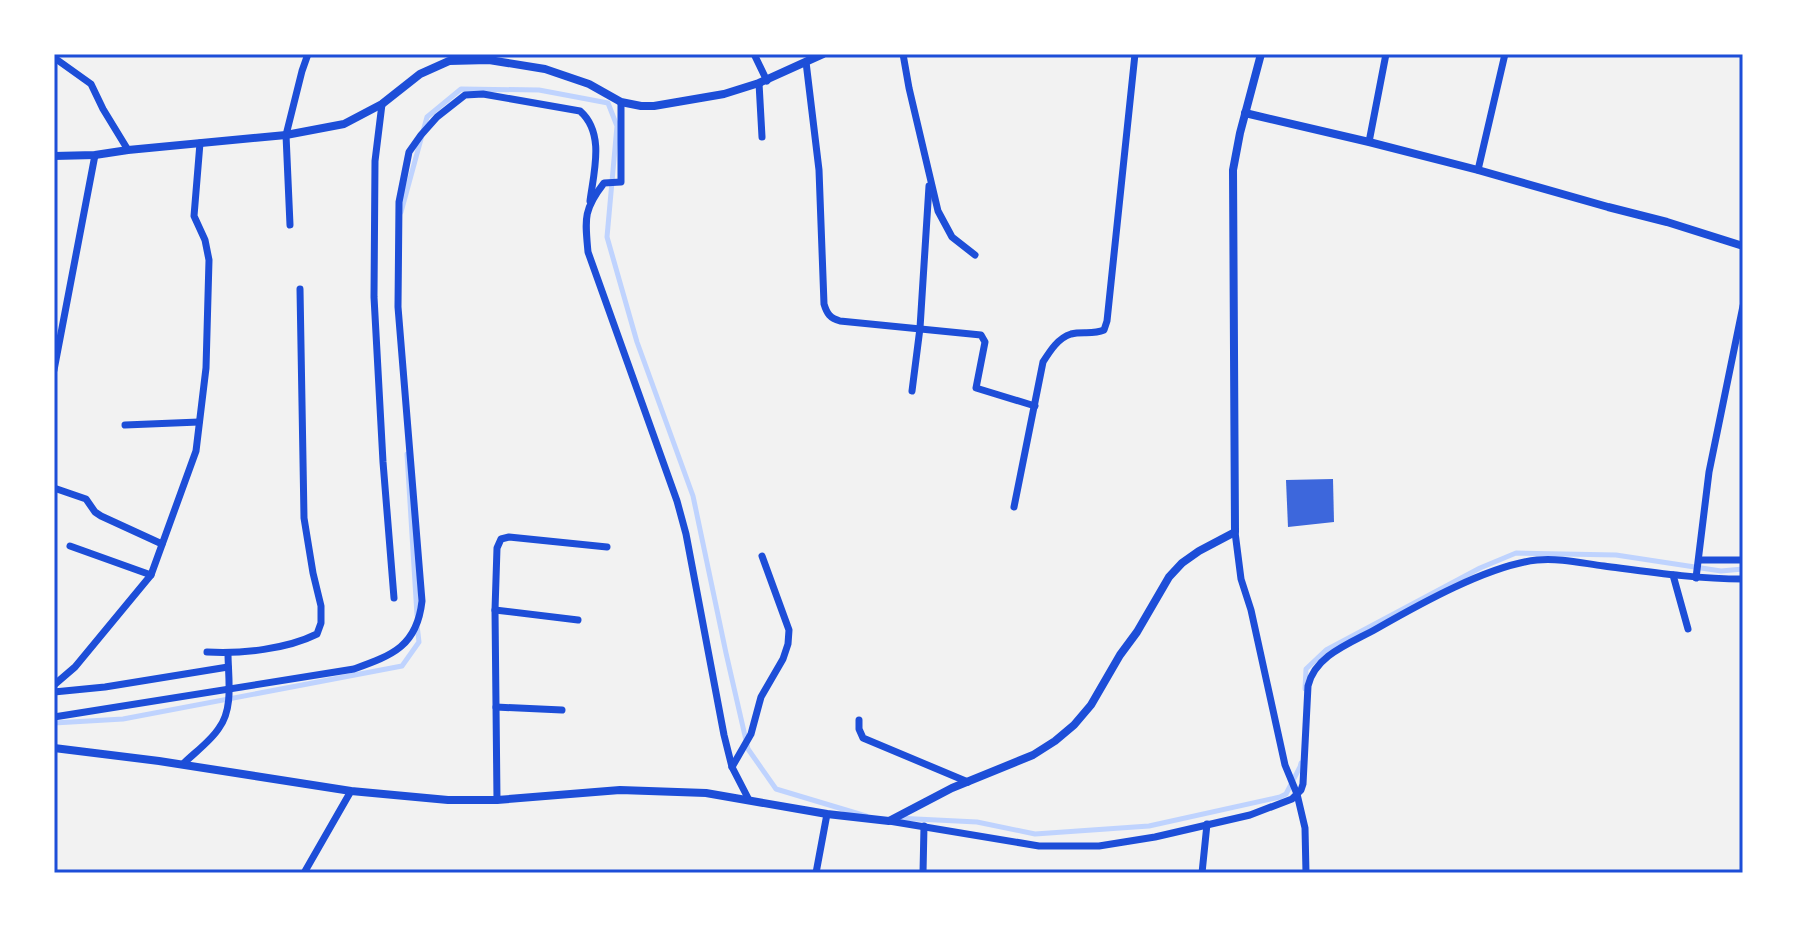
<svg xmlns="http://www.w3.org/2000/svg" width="1797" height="927" font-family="Inter,sans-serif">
<rect width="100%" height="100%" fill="#f2f2f2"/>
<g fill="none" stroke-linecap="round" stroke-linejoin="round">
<g stroke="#bfd3fe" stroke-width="5">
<path d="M 401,212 L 427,117 L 461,89 L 539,90 L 608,103 L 617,126 L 607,237 L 637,342 L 693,496 L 726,653 L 748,749 L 776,789 L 866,816"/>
<path d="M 407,454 L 417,615"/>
<path d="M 1305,689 L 1306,669 L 1326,650 L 1480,568 L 1516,553 L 1616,555 L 1721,571 L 1743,569"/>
<path d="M 54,723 L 123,719 L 402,666 L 419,642 L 417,625"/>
<path d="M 896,818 L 977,822 L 1035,834 L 1149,826 L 1280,797 L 1286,794 L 1300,767 L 1301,763"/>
</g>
</g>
<path fill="#3d67dc" d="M 1333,479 L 1334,522 L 1288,527 L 1286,480 Z"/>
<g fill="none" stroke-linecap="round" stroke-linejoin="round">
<g stroke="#1d4ed8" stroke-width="7">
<path d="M 754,54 L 767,81"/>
<path d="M 903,54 L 909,88 L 938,211 L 952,237 L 975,255"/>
<path d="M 54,55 L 56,59 L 91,84 L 103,109 L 128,150"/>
<path d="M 806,62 L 819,170 L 824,304 C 827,314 830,318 840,321 L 981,335 L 985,342 L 976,388 L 1035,406"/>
<path d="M 759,83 L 762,137"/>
<path d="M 621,102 L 621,182 L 604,183 C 583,210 585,219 588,252 L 677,501 L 686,534 L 724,735 L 732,767 L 749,800"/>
<path d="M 382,104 L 375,161 L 374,297 L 383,462 L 394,598"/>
<path d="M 1369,142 L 1386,54"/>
<path d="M 1478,170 L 1505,54"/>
<path d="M 290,225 L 286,135 L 302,71 L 308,54"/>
<path d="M 54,370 L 95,155"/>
<path d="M 912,391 L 920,328 L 929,186"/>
<path d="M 125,425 L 199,422"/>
<path d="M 54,488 L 86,499 L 95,512 L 101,516 L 162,544"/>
<path d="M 1014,507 L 1043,362 C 1050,351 1058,338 1071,334 C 1082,331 1093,335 1104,330 L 1107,321 L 1135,54"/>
<path d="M 1235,532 L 1241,579 L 1251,610 L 1285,765 L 1297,794 L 1305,828 L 1306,873"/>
<path d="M 70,546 L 151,575"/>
<path d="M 1699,560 L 1743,560"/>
<path d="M 1673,575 L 1688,629"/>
<path d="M 1696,578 L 1709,472 L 1743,306"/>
<path d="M 495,610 L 578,620"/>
<path d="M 207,652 C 242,654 287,649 317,634 L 321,623 L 321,606 L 313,573 L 304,518 L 300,289"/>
<path d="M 54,685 L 75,667 L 151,575 L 196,451 L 206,368 L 209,260 L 205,240 L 194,216 L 200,143"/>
<path d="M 54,692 L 105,687 L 228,667"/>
<path d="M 496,707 L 562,710"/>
<path d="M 54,717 L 354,669 C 393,655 417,646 422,601 L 398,307 L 399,202 L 409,152 L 421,135 L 437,117 L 465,95 L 483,94 L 580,111 C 605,133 594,171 590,201"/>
<path d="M 859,720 L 859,729 L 863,738 L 968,782"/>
<path d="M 183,764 C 194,753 211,741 219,728 C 234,708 228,677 228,653"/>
<path d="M 732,767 L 751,734 L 761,697 L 783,659 L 788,644 L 789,630 L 762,556"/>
<path d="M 497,800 L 495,610 L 497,548 L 501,539 L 509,537 L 607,547"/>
<path d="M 889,821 L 1039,846 L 1099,846 L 1155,837 L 1250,815 L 1292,799 L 1301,790 L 1303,784 L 1308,686 C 1315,655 1351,643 1376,629 C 1418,605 1489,565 1537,560 C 1560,558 1581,563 1604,566 C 1650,572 1696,579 1743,579"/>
<path d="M 304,873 L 351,791"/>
<path d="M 816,873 L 827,814"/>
<path d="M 923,873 L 924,826"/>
<path d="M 1202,873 L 1207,824"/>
</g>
<g stroke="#1d4ed8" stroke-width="8">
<path d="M 1245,113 L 1369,142 L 1478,170 L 1608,207 L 1667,222 L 1743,246"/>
<path d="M 54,156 L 95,155 L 128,150 L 286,135 L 344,124 L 382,104 L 420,74 L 449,61 L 489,60 L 545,69 L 589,84 L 621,102 L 641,106 L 654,106 L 724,94 L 759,83 L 823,54"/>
<path d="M 54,748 L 159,761 L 351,791 L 448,800 L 497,800 L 620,790 L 706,793 L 827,814 L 889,821 L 952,788 L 1033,755 L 1055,741 L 1074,725 L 1091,705 L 1120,655 L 1137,632 L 1169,577 L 1182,563 L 1199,551 L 1235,532 L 1233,170 L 1240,133 L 1261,54"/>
</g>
</g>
<rect width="1797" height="927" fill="none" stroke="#ffffff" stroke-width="112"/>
<rect x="56" y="56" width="1685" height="815" fill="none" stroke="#1d4ed8" stroke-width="3"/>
</svg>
